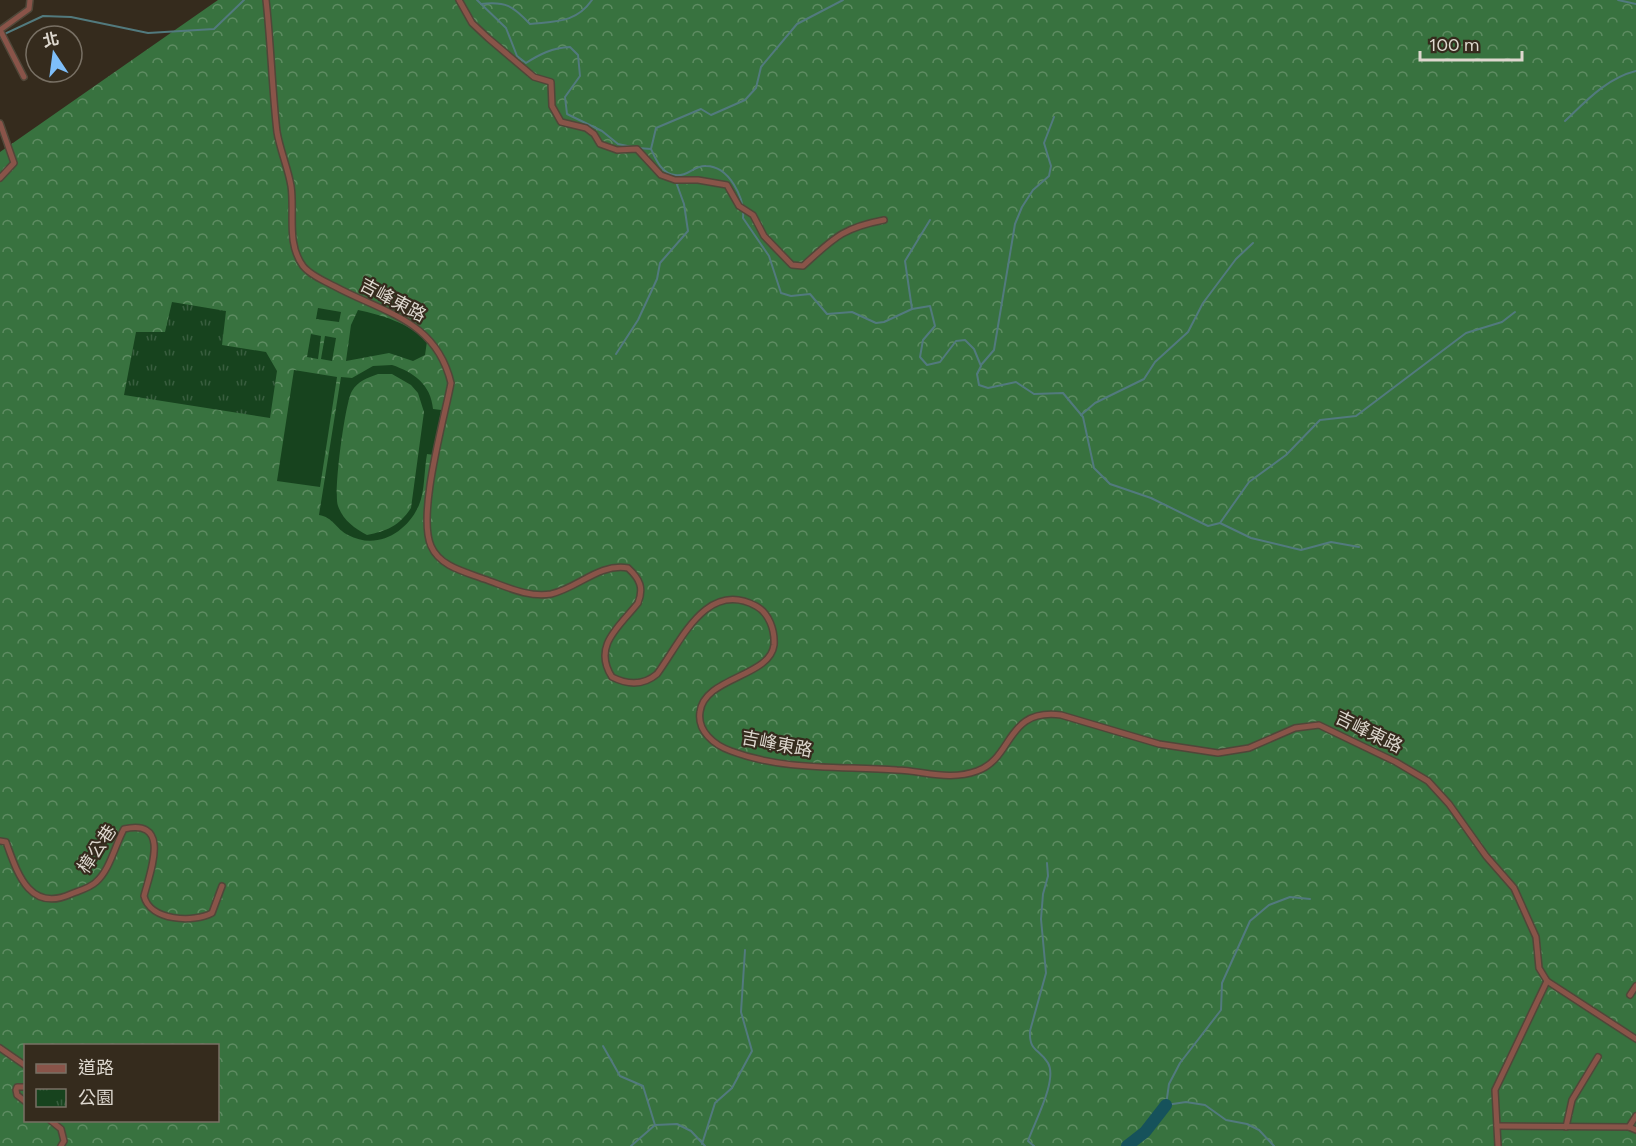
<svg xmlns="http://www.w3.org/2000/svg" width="1636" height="1146" font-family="Figtree,'Noto Sans TC',sans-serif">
<defs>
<pattern id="forest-crowns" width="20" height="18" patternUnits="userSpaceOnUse" patternTransform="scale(1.5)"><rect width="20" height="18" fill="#38723f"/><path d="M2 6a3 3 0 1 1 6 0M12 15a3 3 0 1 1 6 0" fill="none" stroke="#5e8c62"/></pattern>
<pattern id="park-tufts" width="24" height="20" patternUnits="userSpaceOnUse" patternTransform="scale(1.5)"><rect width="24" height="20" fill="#17431e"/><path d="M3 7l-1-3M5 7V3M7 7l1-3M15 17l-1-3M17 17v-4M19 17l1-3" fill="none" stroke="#385d3e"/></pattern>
</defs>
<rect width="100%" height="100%" fill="#352b1d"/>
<path fill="url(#forest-crowns)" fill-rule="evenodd" d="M 218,0 L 1636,0 L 1636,1146 L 0,1146 L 0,152 ZM 26,1046 L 218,1046 L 218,1120 L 26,1120 Z"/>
<path fill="url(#park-tufts)" d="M 172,302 L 226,311 L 222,345 L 266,352 L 277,371 L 270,418 L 124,395 L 136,332 L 165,332 Z"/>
<g fill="#17431e" fill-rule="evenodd">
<path d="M 318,308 L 341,312 L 339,322 L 316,319 Z"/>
<path d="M 358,310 C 382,315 408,323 427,341 L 425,355 L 413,361 L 389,353 L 346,361 L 351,325 Z"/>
<path d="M 311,334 L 321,336 L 318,359 L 307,357 Z"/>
<path d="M 325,336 L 336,338 L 332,361 L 321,359 Z"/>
<path d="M 392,365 C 413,372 431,384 433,409 L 441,410 L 434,455 L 427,454 C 424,470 425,491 419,505 C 408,531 378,551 348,535 C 336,529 333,517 319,515 L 341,377 L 352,378 L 373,366 ZM 378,374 L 392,374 L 411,385 L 418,393 L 424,412 L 411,508 C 399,526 387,531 367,535 C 354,528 343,520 338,506 C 333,494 345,402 352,391 C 358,381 367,378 378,374 Z"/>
<path d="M 294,370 L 337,377 L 320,487 L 277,481 Z"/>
</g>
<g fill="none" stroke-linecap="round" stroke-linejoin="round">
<g stroke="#527a7e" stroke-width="2">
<path d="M 477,0 L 506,28 L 517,56 L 526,63 C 540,54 552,48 570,47 L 578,55 L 580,76 L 565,97 L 567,114 L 602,131 L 618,144 L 632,147"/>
<path d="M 1618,0 L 1636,4"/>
<path d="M 481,4 C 506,1 513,6 530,24 C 556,21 576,23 592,0"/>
<path d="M 0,36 L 43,16 L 71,17 L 148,33 L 214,29 L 244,0"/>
<path d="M 1565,121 C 1586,101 1607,78 1636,71"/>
<path d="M 638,148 L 651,149 C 656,160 662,174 675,175 C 688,177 694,165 706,166 C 729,166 745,198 743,218 L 769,256 L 781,293 L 791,296 L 810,294 L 827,314 L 852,312 L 876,323 L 884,322 L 912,309 L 930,306 L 935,326 L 923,340 L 920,357 L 927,365 L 940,362 L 956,341 L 965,340 L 974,349 L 981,366 L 977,374 L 979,385 L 988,388 L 1016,382 L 1034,394 L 1063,393 L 1083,417 L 1094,468 L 1110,484 L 1151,498 L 1208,526 L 1220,523 L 1249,482 L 1286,455 L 1320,420 L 1356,416 L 1466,333 L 1502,322 L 1515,312"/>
<path d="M 651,149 L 656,128 L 701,109 L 711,115 L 745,100 L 756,88 L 761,67 L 797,24 L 843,0"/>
<path d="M 912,309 L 905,261 L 930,220"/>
<path d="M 616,354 L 638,320 L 657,279 L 660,263 L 688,231 L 684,204 L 676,182"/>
<path d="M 981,365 L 994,350 L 1015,224 L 1022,207 L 1033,190 L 1049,176 L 1051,166 L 1044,143 L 1054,117"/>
<path d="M 1081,415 L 1095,403 L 1144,379 L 1155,362 L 1188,332 L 1203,303 L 1236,259 L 1253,243"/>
<path d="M 1220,523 L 1251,538 L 1301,550 L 1331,542 L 1359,547"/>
<path d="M 603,1046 L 620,1076 L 643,1086 L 655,1125"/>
<path d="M 702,1144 L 715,1103 L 732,1088 L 752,1051 L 741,1012 L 745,950"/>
<path d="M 631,1146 L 655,1125 L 677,1124 L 691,1131 L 705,1146"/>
<path d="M 1034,1146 L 1028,1141 C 1034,1123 1058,1080 1048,1063 C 1039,1048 1029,1052 1030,1031 L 1046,973 L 1041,919 L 1043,894 L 1048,876 L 1047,863"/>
<path d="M 1274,1146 L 1259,1130 L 1247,1124 L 1226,1120 L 1205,1105 L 1186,1102 L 1166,1105 L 1169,1084 L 1180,1063 L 1221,1010 L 1222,983 L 1250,921 L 1269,905 L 1290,897 L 1310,899"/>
</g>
<path stroke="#16525b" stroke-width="12" d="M 1127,1146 L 1145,1132 L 1166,1105"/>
<defs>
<g id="street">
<path d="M 266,0 C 271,44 272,89 277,132 C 280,150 288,168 291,186 C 295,212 286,243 303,266 C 310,275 324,281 334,286 C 384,313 436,320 451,383 C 444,420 417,514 431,546 C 440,567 466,572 484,579 C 505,586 528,598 551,594 C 578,588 599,563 628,568 C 640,579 644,588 638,603 C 619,627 592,646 612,677 C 628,685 643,686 657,674 C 681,642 706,579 756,606 C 769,613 775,630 774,645 C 770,677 704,677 700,712 C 697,731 714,745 731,751 C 784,771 841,766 897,770 C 924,771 950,781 977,771 C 1014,758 1005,708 1061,715 L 1159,744 L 1218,753 L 1249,748 L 1295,728 L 1319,725 L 1396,762 L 1428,781 L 1449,804 L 1486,856 L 1514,888 L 1536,937 L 1539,968 L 1547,981 L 1636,1039"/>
<path d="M 459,0 L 472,23 L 488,38 L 534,77 L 551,82 L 552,106 L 561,122 L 586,128 L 594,134 L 600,144 L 617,150 L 637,149 L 661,175 L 675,180 L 698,180 L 727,185 L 739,206 L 753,215 L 764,236 L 792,265 L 803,266 C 834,238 842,228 884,220"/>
<path d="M 0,30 L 24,77"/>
<path d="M 0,30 L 29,9 L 30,0"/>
<path d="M 0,123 L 14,163 L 0,178"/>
<path d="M 0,841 L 6,842 C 17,872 29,913 71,894 C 78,891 90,888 96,882 C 110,870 115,845 124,829 C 172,818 150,872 144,896 C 150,921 194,923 212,913 L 222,886"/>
<path d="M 1630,995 L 1636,986"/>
<path d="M 0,1048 L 26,1066"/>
<path d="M 26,1087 L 17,1087 L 16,1090 L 17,1095 L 26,1102"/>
<path d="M 50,1120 L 61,1129 L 64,1141 L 61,1146"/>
<path d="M 1497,1126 L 1629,1127 L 1636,1130"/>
<path d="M 1566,1127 L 1572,1100 L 1598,1057"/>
<path d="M 1629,1127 L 1636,1116"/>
<path d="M 1498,1146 L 1495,1090 L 1547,981"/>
</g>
</defs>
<use href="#street" stroke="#504739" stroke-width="8"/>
<use href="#street" stroke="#895449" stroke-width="5"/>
</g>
<g text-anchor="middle" stroke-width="4.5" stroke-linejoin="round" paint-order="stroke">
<g font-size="18" fill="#ddd7ce" stroke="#352b1d">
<text transform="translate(393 300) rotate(28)" y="6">吉峰東路</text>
<text transform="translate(1369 732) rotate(26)" y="6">吉峰東路</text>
<text transform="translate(777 744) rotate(11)" y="6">吉峰東路</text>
<text transform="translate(97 849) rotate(-56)" y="6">樟公巷</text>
</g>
</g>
<rect x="24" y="1044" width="195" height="78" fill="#352b1d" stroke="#787064" stroke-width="1.5"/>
<rect x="36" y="1064" width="30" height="9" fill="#895449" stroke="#787064" stroke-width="1.5"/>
<text x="78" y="1074" font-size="18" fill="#ddd7ce">道路</text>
<rect x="36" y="1089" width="30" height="18" fill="url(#park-tufts)" stroke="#787064" stroke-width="1.5"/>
<text x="78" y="1104" font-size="18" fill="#ddd7ce">公園</text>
<g transform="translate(54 54) rotate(347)"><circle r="28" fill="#352b1d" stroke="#787064" stroke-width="1.5"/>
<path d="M0-4.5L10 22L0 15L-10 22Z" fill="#7ebef9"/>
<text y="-9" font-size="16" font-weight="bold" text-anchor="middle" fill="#ddd7ce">北</text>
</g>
<path d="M1420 51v9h102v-9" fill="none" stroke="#ddd7ce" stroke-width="3"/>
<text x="1429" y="51" font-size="18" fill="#ddd7ce" stroke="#352b1d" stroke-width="4.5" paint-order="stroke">100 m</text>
</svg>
